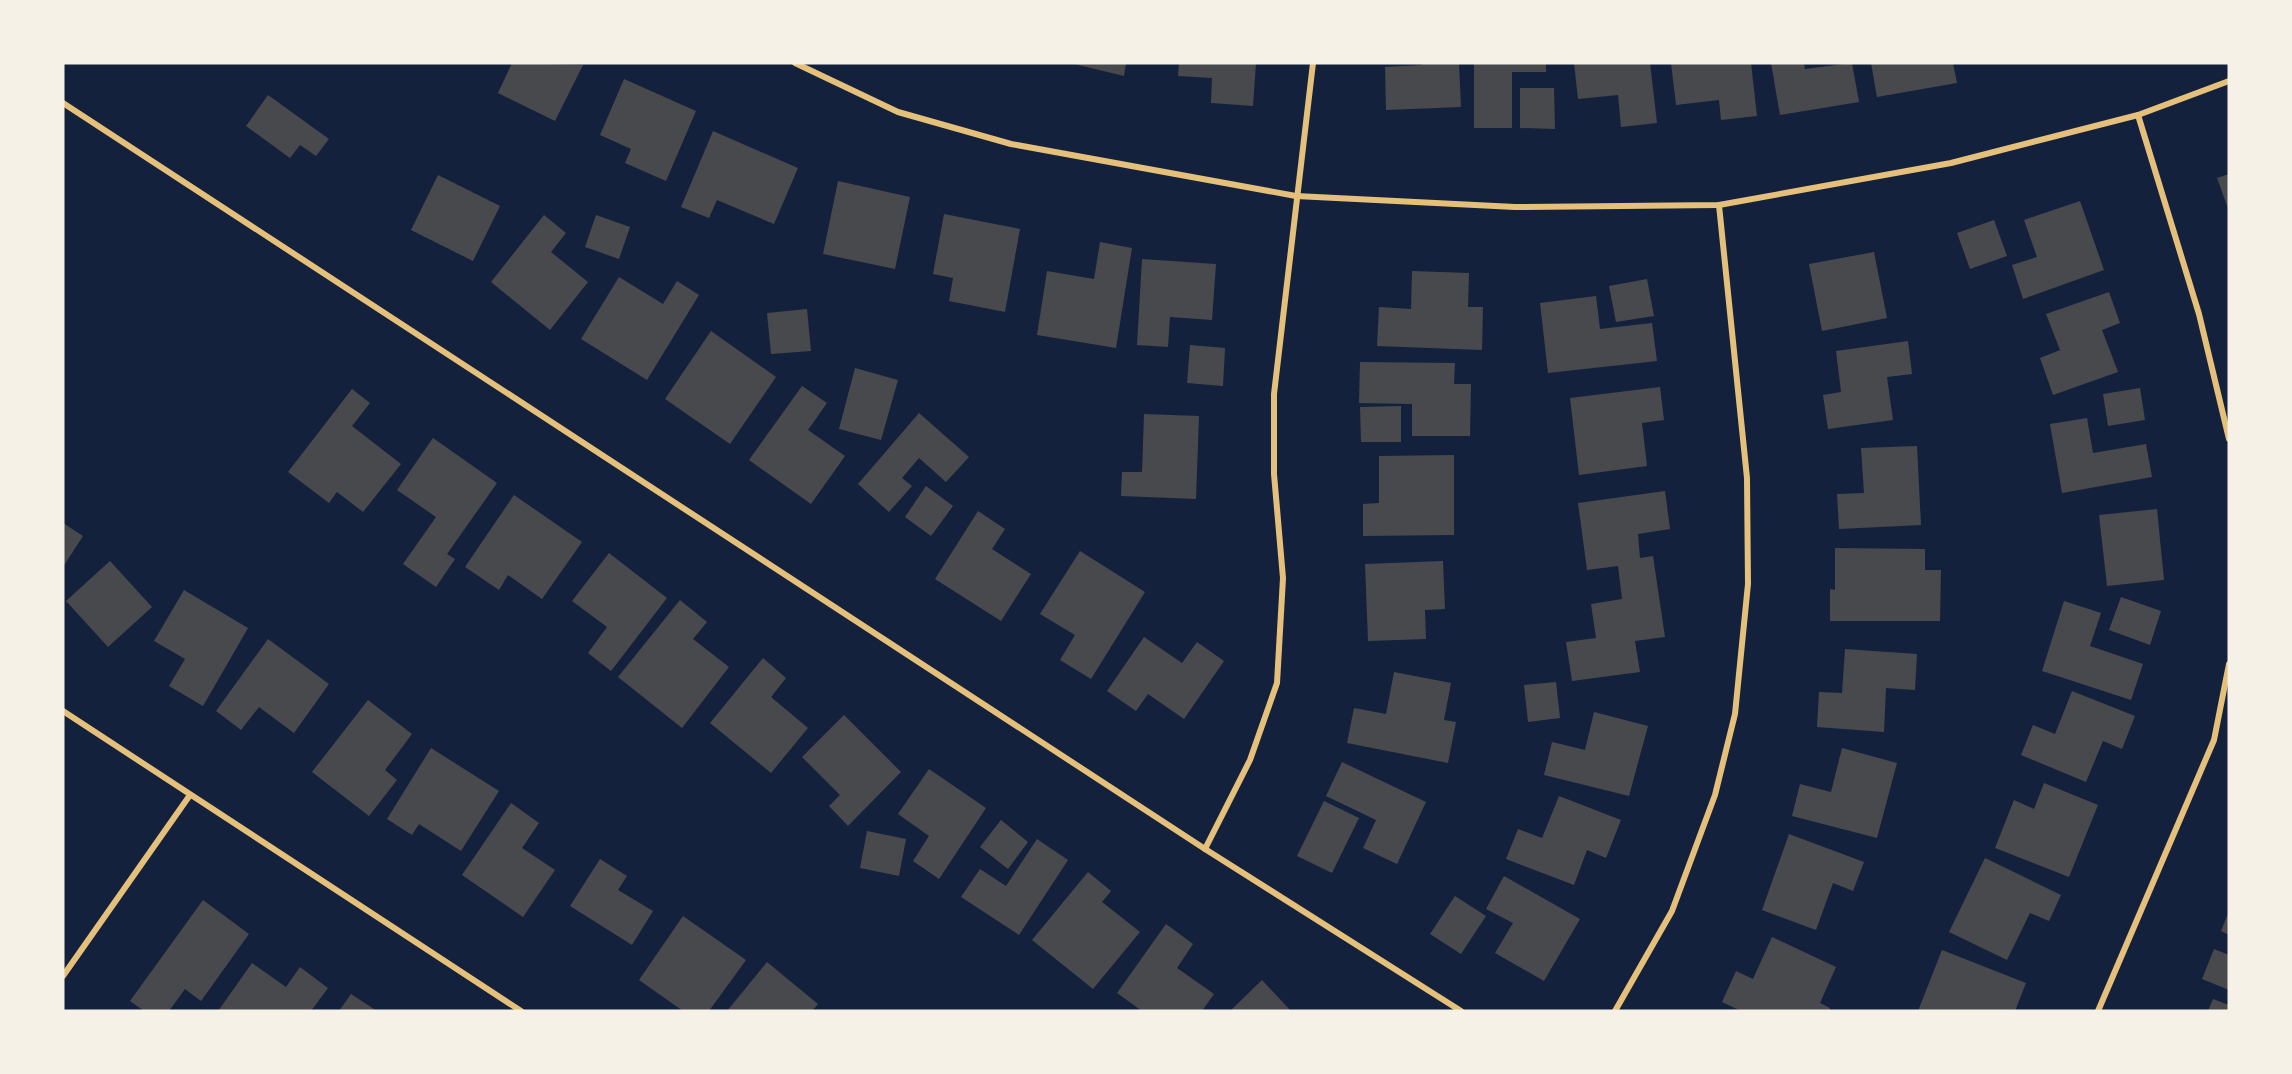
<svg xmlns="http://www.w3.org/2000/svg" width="2292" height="1074" font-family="Mulish,sans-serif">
<rect width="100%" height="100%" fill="#14213d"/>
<g fill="#48494c">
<path d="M 512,63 L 583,65 L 555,121 L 498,93 Z"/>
<path d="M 1070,63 L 1126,63 L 1124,76 Z"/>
<path d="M 1179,63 L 1256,63 L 1253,106 L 1211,103 L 1212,78 L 1178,76 Z"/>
<path d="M 1422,63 L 1459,63 L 1461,107 L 1386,110 L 1385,67 L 1422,65 Z"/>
<path d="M 1474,63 L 1546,63 L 1546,72 L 1512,72 L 1512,128 L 1474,128 Z"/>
<path d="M 1574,63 L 1650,63 L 1657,123 L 1621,127 L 1618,95 L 1578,99 Z"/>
<path d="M 1671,63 L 1751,63 L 1757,116 L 1721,120 L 1719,100 L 1676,105 Z"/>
<path d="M 1771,63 L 1804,63 L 1805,69 L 1852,63 L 1859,102 L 1780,115 Z"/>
<path d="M 1871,63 L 1953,63 L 1957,83 L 1877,97 Z"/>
<path d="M 624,79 L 696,111 L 666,181 L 625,163 L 631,149 L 600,135 Z"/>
<path d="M 1520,88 L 1554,88 L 1555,129 L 1520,128 Z"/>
<path d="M 268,95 L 329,139 L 316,156 L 300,145 L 290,158 L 246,126 Z"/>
<path d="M 713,131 L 798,168 L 774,224 L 717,200 L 709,218 L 681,207 Z"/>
<path d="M 2229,174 L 2229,211 L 2217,178 Z"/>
<path d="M 438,175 L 500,206 L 473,261 L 411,230 Z"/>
<path d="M 838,181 L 910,197 L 895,269 L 823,254 Z"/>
<path d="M 2080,201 L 2104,270 L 2023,299 L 2012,265 L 2037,257 L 2024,220 Z"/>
<path d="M 944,214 L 1020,229 L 1005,312 L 949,301 L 953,278 L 933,274 Z"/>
<path d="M 544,215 L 566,233 L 551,252 L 588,282 L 550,330 L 491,282 Z"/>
<path d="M 596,215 L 630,227 L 619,259 L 585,247 Z"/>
<path d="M 1994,220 L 2007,256 L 1970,269 L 1957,233 Z"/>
<path d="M 1100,242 L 1132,248 L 1116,348 L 1037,335 L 1047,271 L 1094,279 Z"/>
<path d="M 1874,252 L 1887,318 L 1822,331 L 1809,264 Z"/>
<path d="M 1142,259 L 1216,264 L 1212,320 L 1170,317 L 1168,347 L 1137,345 Z"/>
<path d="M 1412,271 L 1469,273 L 1468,307 L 1483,307 L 1482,350 L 1377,346 L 1379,307 L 1411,309 Z"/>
<path d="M 619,277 L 663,304 L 677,281 L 699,295 L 647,380 L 581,339 Z"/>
<path d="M 1647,279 L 1654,316 L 1616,322 L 1609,286 Z"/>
<path d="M 2109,292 L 2120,323 L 2102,330 L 2118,372 L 2053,395 L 2040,358 L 2060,350 L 2046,314 Z"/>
<path d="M 1596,296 L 1600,329 L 1652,323 L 1657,361 L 1548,373 L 1540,303 Z"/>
<path d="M 807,309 L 811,351 L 771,354 L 767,313 Z"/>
<path d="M 711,331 L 776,377 L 730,444 L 665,399 Z"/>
<path d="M 1908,341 L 1912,374 L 1887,377 L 1893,420 L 1828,429 L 1823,395 L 1841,392 L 1836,351 Z"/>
<path d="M 1190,345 L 1225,348 L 1223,386 L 1187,383 Z"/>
<path d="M 1360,362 L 1455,363 L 1454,384 L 1471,384 L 1470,436 L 1412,436 L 1412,404 L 1359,403 Z"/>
<path d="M 855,368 L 898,380 L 881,440 L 839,429 Z"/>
<path d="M 802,386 L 827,403 L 808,430 L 845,456 L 811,504 L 749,460 Z"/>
<path d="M 1660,387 L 1664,420 L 1642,423 L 1647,466 L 1579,475 L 1570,398 Z"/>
<path d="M 2140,388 L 2145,420 L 2108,426 L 2103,394 Z"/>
<path d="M 352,389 L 370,403 L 352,426 L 401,464 L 363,512 L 337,492 L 329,503 L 288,472 Z"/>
<path d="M 1401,406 L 1401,442 L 1361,442 L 1360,407 Z"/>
<path d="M 919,413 L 969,457 L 946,482 L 919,458 L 902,478 L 912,486 L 889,512 L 858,484 Z"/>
<path d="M 1144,414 L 1199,416 L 1196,499 L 1121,496 L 1122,472 L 1142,472 Z"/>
<path d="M 2087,418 L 2093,453 L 2146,444 L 2152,477 L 2062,493 L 2050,424 Z"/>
<path d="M 433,438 L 497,483 L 447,554 L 455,559 L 436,587 L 403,564 L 436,517 L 397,490 Z"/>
<path d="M 1917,446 L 1921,525 L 1839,529 L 1837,494 L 1864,493 L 1861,448 Z"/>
<path d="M 1454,455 L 1454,535 L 1363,536 L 1363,504 L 1379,503 L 1379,456 Z"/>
<path d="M 926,486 L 953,506 L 931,536 L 905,517 Z"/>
<path d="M 1665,491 L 1670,529 L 1638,534 L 1640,558 L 1653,556 L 1665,637 L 1635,641 L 1640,672 L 1572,681 L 1566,642 L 1596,638 L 1591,604 L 1622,599 L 1618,566 L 1587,570 L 1578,503 Z"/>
<path d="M 514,495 L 582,542 L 542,599 L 508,575 L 499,590 L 465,567 Z"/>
<path d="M 2157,509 L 2164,580 L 2107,586 L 2099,515 Z"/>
<path d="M 978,511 L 1005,529 L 992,549 L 1031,574 L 1001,621 L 935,579 Z"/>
<path d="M 63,523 L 83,536 L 63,567 Z"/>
<path d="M 1835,548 L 1925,549 L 1925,570 L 1941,570 L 1940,621 L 1830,621 L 1830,589 L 1835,590 Z"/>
<path d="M 1080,551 L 1145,592 L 1091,679 L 1060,660 L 1075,635 L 1040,614 Z"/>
<path d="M 609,553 L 667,598 L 611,671 L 588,653 L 607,627 L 572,601 Z"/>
<path d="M 110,561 L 152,607 L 108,647 L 66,601 Z"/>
<path d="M 1443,561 L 1445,609 L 1425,610 L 1426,639 L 1368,641 L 1365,564 Z"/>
<path d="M 184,590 L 248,628 L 203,706 L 169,686 L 185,659 L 154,641 Z"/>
<path d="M 2121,597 L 2161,611 L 2150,645 L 2109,630 Z"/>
<path d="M 680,600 L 707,622 L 693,639 L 729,667 L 682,728 L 618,677 Z"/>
<path d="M 2064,601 L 2101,613 L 2090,646 L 2143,664 L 2131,700 L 2042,671 Z"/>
<path d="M 1144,637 L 1182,663 L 1197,642 L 1224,661 L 1184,719 L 1148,694 L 1136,711 L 1107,691 Z"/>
<path d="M 268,639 L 329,684 L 294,733 L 259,707 L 241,730 L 216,711 Z"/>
<path d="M 1845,649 L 1917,654 L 1915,690 L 1886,688 L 1884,732 L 1817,727 L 1819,692 L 1842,693 Z"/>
<path d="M 763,658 L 786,678 L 771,697 L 808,728 L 771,773 L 710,723 Z"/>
<path d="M 1394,672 L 1451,683 L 1444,720 L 1456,722 L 1448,763 L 1347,743 L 1354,708 L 1386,714 Z"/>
<path d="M 1556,682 L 1560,718 L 1528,722 L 1524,685 Z"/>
<path d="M 2072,691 L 2135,716 L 2122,749 L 2103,741 L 2086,782 L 2021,755 L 2033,725 L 2055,734 Z"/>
<path d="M 368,700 L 412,734 L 385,770 L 397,780 L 369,816 L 312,772 Z"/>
<path d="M 1594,712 L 1648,726 L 1629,796 L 1544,775 L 1552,742 L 1585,750 Z"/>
<path d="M 844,715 L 901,772 L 848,826 L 829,806 L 840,795 L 802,757 Z"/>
<path d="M 431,748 L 499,791 L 461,851 L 419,824 L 412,835 L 387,819 Z"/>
<path d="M 1842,748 L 1897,763 L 1877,838 L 1792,816 L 1800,784 L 1831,792 Z"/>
<path d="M 1342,762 L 1426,802 L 1397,864 L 1363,848 L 1376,820 L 1326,796 Z"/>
<path d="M 929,769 L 986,808 L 939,879 L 913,861 L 929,836 L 898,814 Z"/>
<path d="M 2044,783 L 2098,805 L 2069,877 L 1995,848 L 2014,800 L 2034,809 Z"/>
<path d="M 1559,796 L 1621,820 L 1606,858 L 1587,850 L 1574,885 L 1506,859 L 1518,829 L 1542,838 Z"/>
<path d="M 1324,801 L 1359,818 L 1332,873 L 1297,856 Z"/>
<path d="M 511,803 L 539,823 L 522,848 L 555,870 L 523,917 L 462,875 Z"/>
<path d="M 1001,820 L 1028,842 L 1008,869 L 980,847 Z"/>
<path d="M 867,831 L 906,839 L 899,876 L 860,868 Z"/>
<path d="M 1789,834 L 1864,862 L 1853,891 L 1833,883 L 1816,930 L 1762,910 Z"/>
<path d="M 1037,839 L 1068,860 L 1019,935 L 961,897 L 980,869 L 1006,886 Z"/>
<path d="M 1985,858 L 2061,895 L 2049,921 L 2030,913 L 2007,960 L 1949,932 Z"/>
<path d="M 600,859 L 627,876 L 618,890 L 653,911 L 632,945 L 570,906 Z"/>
<path d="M 1088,872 L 1111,891 L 1102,902 L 1140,932 L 1093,989 L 1032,940 Z"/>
<path d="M 1504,876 L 1580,919 L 1544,981 L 1495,953 L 1513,923 L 1486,909 Z"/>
<path d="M 1455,896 L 1486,916 L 1461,954 L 1430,934 Z"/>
<path d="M 203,900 L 249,934 L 201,1001 L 185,989 L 169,1011 L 144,1011 L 130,1001 Z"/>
<path d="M 2229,911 L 2229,935 L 2221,931 Z"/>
<path d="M 683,916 L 746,960 L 709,1011 L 683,1011 L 639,980 Z"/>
<path d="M 1166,924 L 1193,944 L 1177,968 L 1214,994 L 1202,1011 L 1142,1011 L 1117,993 Z"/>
<path d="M 1772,937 L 1836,967 L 1820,1003 L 1830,1008 L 1829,1011 L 1741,1011 L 1722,1002 L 1736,971 L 1753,979 Z"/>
<path d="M 2214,949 L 2229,955 L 2229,990 L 2202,979 Z"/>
<path d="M 1942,950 L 2026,983 L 2015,1011 L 1918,1011 Z"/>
<path d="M 767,962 L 818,1004 L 812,1011 L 727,1011 Z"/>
<path d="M 252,963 L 286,987 L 300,967 L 328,988 L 311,1011 L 218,1011 Z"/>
<path d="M 1262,980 L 1291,1011 L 1230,1011 Z"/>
<path d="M 351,994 L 377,1011 L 339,1011 Z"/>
<path d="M 2213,999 L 2229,1005 L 2229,1011 L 2208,1011 Z"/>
</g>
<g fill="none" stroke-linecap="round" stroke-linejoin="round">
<g stroke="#e5c07b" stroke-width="6">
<path d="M 795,63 L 898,112 L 1011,144 L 1296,196 L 1515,207 L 1719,205 L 1951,163 L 2138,115 L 2229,81"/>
<path d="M 63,103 L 1205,849 L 1461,1011"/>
<path d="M 2138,115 L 2199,314 L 2229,439"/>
<path d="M 63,711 L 521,1011"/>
<path d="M 1205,849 L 1250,760 L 1277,683 L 1283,578 L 1274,474 L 1274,394 L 1313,63"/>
<path d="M 63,976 L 190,795"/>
<path d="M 1615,1011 L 1672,911 L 1715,795 L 1735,714 L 1748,584 L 1747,478 L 1719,205"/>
<path d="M 2098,1011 L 2214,740 L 2229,664"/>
</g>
</g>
<rect width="2292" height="1074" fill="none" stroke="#f6f1e7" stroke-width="129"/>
</svg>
